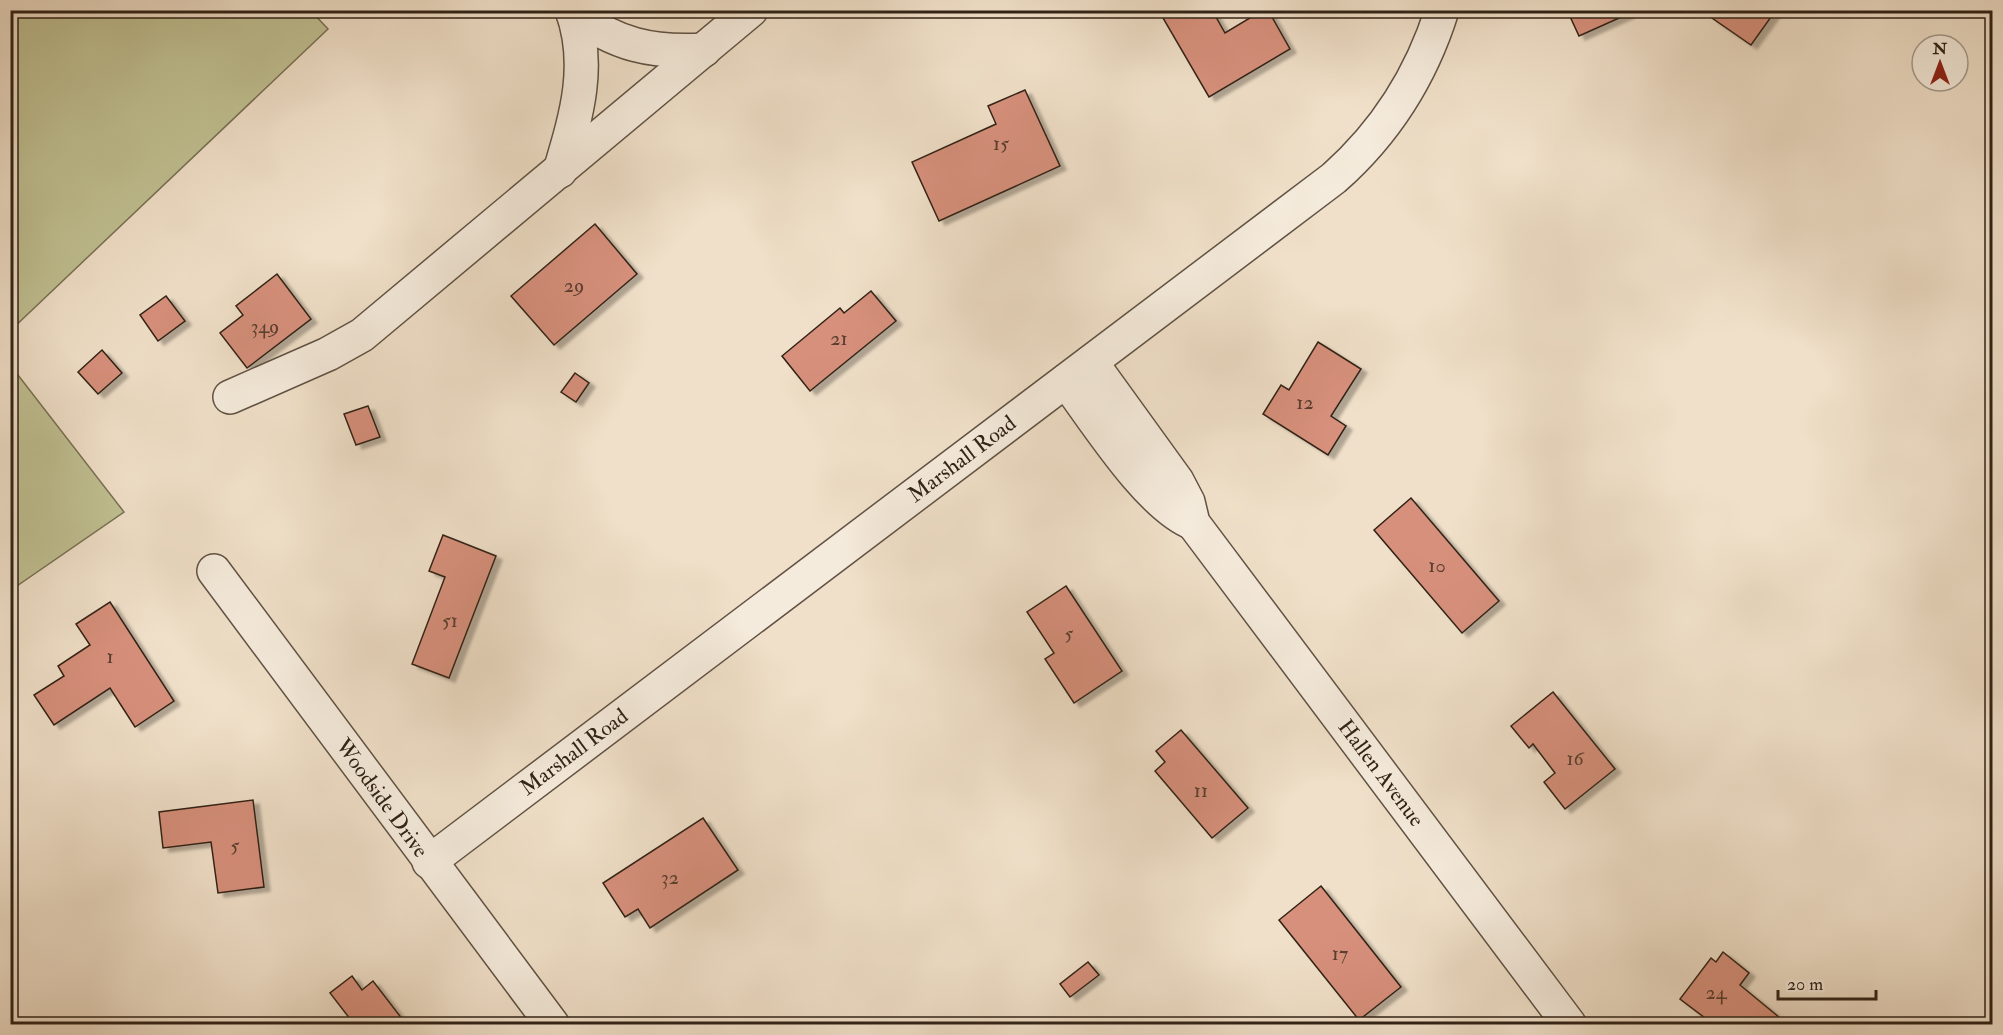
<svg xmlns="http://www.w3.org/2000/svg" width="2003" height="1035" font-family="'IM FELL Double Pica',serif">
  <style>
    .green { fill: #c0c092; stroke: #787154; stroke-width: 1.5 }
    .building { fill: #d7907b; stroke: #302217; stroke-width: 1.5; filter: url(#shadow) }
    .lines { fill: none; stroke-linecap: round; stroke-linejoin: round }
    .minor-casing { stroke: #605244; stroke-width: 36 }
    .minor { stroke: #f5ebdc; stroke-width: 33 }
    .labels { text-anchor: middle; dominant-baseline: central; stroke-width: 4.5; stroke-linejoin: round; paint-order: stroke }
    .number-label { font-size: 20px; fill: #5a3e30 }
    .street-label { font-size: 22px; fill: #302217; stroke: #f5ebdc }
  </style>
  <defs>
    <filter id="shadow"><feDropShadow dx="6" dy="4" stdDeviation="1.5" flood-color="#0004"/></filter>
  </defs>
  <rect width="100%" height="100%" fill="#f0e0c9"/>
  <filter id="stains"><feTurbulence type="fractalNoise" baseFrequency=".00333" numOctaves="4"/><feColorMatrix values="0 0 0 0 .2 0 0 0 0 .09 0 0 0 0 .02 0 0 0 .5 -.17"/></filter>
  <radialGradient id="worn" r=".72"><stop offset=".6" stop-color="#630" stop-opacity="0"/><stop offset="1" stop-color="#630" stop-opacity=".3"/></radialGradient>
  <g class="green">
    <path d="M 11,10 L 311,11 L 328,29 L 11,330 Z"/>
    <path d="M 11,366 L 124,512 L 11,590 L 10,590 Z"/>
  </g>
  <g class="building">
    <path d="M 1176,10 L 1212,10 L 1225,33 L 1263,10 L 1268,10 L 1290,49 L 1209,97 L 1163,18 Z"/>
    <path d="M 1567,10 L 1627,10 L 1628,14 L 1579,36 Z"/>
    <path d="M 1717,10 L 1776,10 L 1751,45 L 1712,18 Z"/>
    <path d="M 1025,90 L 1060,166 L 939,221 L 912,162 L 996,124 L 988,106 Z"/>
    <path d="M 595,224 L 637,274 L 554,345 L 511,296 Z"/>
    <path d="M 277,274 L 311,319 L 247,368 L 220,333 L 243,315 L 236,306 Z"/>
    <path d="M 871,291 L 896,321 L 810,391 L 782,356 L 840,308 L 844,313 Z"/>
    <path d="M 166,296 L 185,321 L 158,341 L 140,315 Z"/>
    <path d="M 1318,342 L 1361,369 L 1331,416 L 1346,426 L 1328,455 L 1263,414 L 1281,385 L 1289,390 Z"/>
    <path d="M 102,350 L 122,373 L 98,394 L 78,372 Z"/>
    <path d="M 575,373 L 589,383 L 576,402 L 561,392 Z"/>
    <path d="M 368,406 L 380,437 L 356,445 L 344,414 Z"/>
    <path d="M 1411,498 L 1499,601 L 1462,633 L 1374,530 Z"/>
    <path d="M 443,535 L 496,556 L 449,678 L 412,664 L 445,577 L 429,571 Z"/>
    <path d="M 1066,586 L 1122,671 L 1074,703 L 1045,659 L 1054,653 L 1027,612 Z"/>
    <path d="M 110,602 L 174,701 L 135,727 L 110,688 L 54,725 L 34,695 L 64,676 L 58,666 L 90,645 L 76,624 Z"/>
    <path d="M 1553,692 L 1615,769 L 1565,809 L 1544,782 L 1555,773 L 1533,744 L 1529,748 L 1511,726 Z"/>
    <path d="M 1181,730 L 1248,808 L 1212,838 L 1155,771 L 1165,762 L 1156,751 Z"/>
    <path d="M 253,800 L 264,887 L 218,893 L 211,842 L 163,848 L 159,812 Z"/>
    <path d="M 703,818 L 738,870 L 650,928 L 638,909 L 625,917 L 603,883 Z"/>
    <path d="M 1321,886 L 1401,987 L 1359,1020 L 1279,920 Z"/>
    <path d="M 1723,952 L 1749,973 L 1740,985 L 1780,1018 L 1775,1024 L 1713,1024 L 1680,999 L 1711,958 L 1716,962 Z"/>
    <path d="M 1088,962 L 1099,975 L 1070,997 L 1060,984 Z"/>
    <path d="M 352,976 L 362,990 L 373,981 L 406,1024 L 354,1024 L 330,993 Z"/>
  </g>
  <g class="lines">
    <g class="minor-casing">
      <g id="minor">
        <path d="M 573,13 C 616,45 652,53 704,50"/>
        <path d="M 560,171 C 576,117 592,66 572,10"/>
        <path d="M 1091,362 L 1177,481 L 1188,502 L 1193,523 L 1569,1024"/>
        <path d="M 1066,381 C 1096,421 1149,506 1193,523"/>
        <path d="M 230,397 L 328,354 L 362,335 L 751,10"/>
        <path d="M 214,571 L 552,1024"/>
        <path d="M 429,862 L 1334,178 C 1386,132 1421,77 1442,10"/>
      </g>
    </g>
    <use href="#minor" class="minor"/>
  </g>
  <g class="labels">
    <g class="number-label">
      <text x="1001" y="143">15</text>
      <text x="574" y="285">29</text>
      <text x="265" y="326">349</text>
      <text x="839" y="338">21</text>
      <text x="1305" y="402">12</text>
      <text x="1437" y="565">10</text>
      <text x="450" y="620">51</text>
      <text x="1069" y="633">5</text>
      <text x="110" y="656">1</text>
      <text x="1575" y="758">16</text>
      <text x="1201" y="790">11</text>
      <text x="235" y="845">5</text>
      <text x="670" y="877">32</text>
      <text x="1340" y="953">17</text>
      <text x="1716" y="992">24</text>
    </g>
    <g class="street-label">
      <text transform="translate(962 459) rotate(-37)">Marshall Road</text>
      <text transform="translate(574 752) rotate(-37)">Marshall Road</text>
      <text transform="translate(1381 773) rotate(53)">Hallen Avenue</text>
      <text transform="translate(382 798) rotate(54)">Woodside Drive</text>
    </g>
  </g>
  <rect width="2003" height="1035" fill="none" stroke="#f0e0c9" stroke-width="36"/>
  <rect x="12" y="12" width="1979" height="1011" fill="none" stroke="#302217" stroke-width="3"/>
  <rect x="18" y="18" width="1967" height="999" fill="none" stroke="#302217" stroke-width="1.5"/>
  <g transform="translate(1940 63)"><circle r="28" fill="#f5ebdc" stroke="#a69b8d" stroke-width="1.5"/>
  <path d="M0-4.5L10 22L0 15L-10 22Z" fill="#8f2418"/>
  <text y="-9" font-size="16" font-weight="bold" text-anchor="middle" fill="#302217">N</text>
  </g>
  <path d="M1778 990v9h98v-9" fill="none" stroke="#302217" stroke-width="3"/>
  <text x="1787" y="990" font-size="18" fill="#302217" stroke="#f5ebdc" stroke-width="4.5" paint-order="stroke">20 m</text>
  <rect width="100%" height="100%" filter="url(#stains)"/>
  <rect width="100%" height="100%" fill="url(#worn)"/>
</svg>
